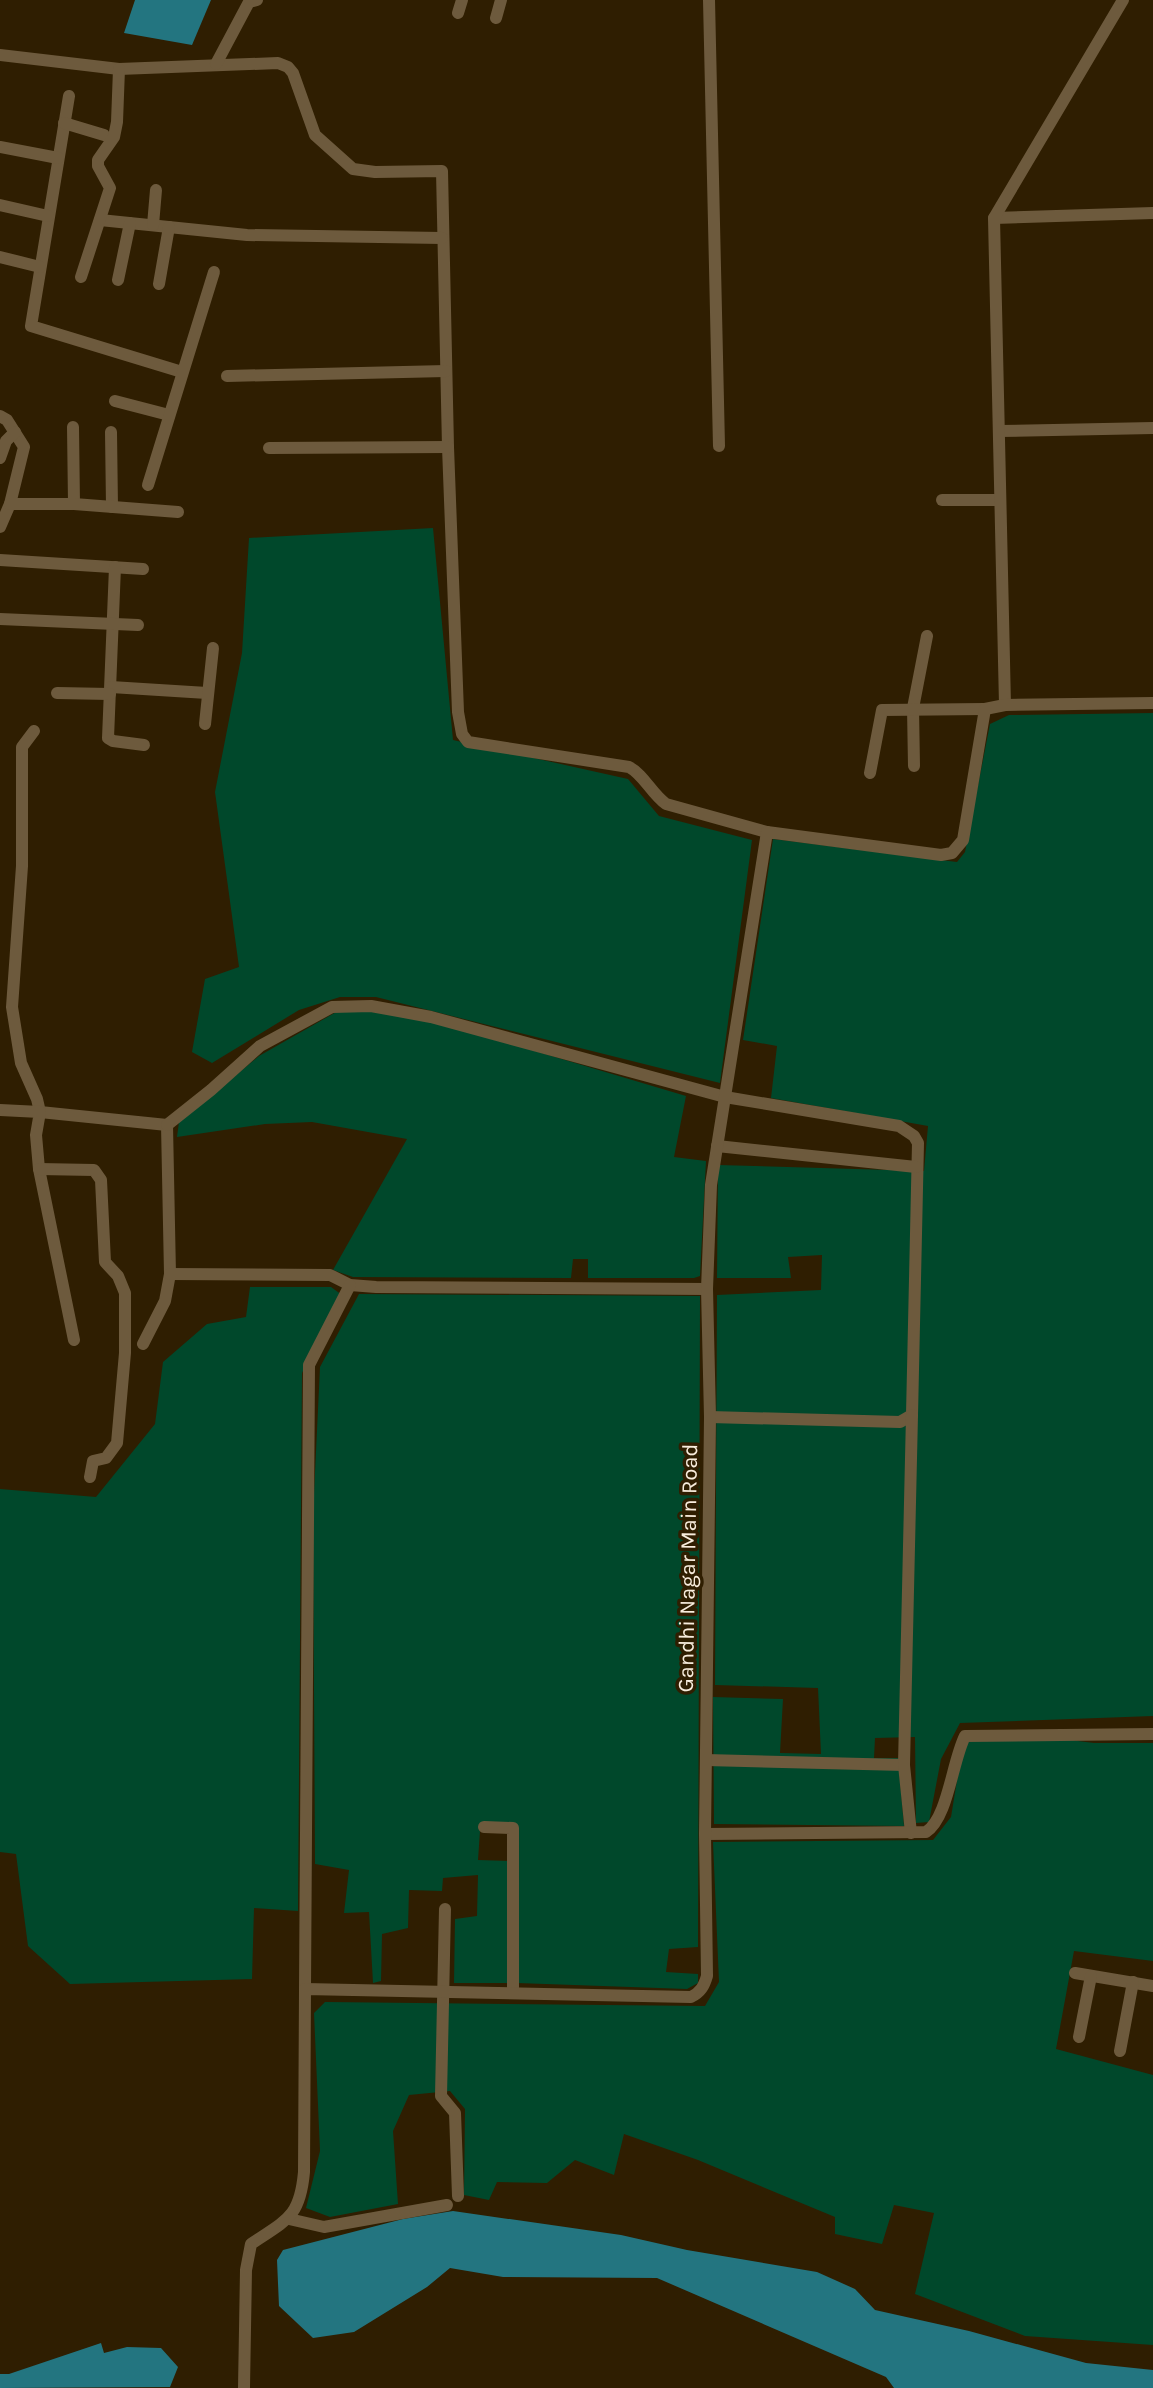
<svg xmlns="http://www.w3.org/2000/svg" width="1153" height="2388" font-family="Karla,sans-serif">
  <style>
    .green { fill: #00482b }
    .water { fill: #237580 }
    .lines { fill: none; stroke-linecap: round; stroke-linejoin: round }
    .minor { stroke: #6d5a3d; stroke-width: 12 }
    .labels { text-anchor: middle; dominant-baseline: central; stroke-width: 7; stroke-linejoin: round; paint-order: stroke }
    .street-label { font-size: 22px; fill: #f8eddd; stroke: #2f1e01 }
  </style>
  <rect width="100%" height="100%" fill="#2f1e01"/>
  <g class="green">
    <path d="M 433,528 L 453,740 L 628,779 L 659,816 L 752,840 L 720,1083 L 376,997 L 340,997 L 299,1010 L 212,1063 L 192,1052 L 205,979 L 239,967 L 215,792 L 242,653 L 249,538 Z"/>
    <path d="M 1153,713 L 1153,1716 L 960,1723 L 941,1759 L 929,1822 L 916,1823 L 915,1737 L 875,1738 L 874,1758 L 898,1758 L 904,1826 L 714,1824 L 713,1697 L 783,1699 L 780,1753 L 821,1754 L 818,1688 L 715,1685 L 717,1295 L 821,1290 L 822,1255 L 788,1257 L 791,1278 L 717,1278 L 718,1165 L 924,1171 L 928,1126 L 771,1098 L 777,1046 L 743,1040 L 773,839 L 957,862 L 965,852 L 990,724 L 1009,715 Z"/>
    <path d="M 338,1011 L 373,1012 L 431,1020 L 686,1096 L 674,1157 L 706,1161 L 700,1276 L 694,1278 L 588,1278 L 588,1259 L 573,1259 L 571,1278 L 353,1277 L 333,1270 L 407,1139 L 312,1122 L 265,1124 L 177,1137 L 179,1122 L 259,1056 Z"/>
    <path d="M 250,1287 L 331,1287 L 342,1295 L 302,1373 L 298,1911 L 254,1908 L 252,1979 L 70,1984 L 28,1946 L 16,1854 L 0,1852 L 0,1489 L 96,1497 L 155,1424 L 163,1362 L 207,1324 L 246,1317 Z"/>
    <path d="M 359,1294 L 700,1296 L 698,1947 L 669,1949 L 666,1972 L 698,1974 L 698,1983 L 687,1989 L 517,1983 L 516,1833 L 480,1831 L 478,1860 L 510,1861 L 509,1983 L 454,1983 L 455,1919 L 477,1916 L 478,1875 L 443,1878 L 442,1891 L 409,1890 L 408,1928 L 382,1934 L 381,1981 L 373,1983 L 369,1912 L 344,1913 L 349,1870 L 315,1864 L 313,1515 L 320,1367 Z"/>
    <path d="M 1054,1738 L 1094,1743 L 1153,1743 L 1153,1961 L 1074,1951 L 1056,2049 L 1153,2075 L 1153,2345 L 1025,2336 L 915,2294 L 934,2213 L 894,2205 L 882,2244 L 835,2234 L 835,2217 L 698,2160 L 624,2134 L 614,2175 L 575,2160 L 547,2183 L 497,2182 L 489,2200 L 464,2195 L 465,2109 L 450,2091 L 409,2095 L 393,2131 L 398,2204 L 330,2217 L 306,2208 L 320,2151 L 314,2013 L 325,2002 L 705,2006 L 719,1982 L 713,1842 L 933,1840 L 951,1817 L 962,1750 L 970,1740 Z"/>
  </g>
  <g class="water">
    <path d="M 135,0 L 211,0 L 192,45 L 124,33 Z"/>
    <path d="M 453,2211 L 621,2235 L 687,2250 L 817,2272 L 855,2289 L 875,2310 L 969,2331 L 1086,2363 L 1153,2370 L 1153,2388 L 894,2388 L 886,2377 L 657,2278 L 503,2277 L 450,2268 L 427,2287 L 354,2332 L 313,2338 L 279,2306 L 277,2260 L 283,2250 L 403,2219 Z"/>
    <path d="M 101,2343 L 104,2353 L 127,2347 L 161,2348 L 178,2367 L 170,2387 L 0,2388 L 0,2374 L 9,2374 Z"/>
  </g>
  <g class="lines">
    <g class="minor">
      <path d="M 709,0 L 719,446"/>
      <path d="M 458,13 L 462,0"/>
      <path d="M 496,18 L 501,0"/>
      <path d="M 0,55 L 119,69 L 278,63 L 288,67 L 293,73 L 315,135 L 353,169 L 375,172 L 442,171 L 448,447 L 458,712 L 462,734 L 468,742 L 629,767 C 644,775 651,793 666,804 L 767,832"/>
      <path d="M 216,64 L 249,2 L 257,0"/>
      <path d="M 69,96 L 31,326 L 182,372"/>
      <path d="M 64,123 L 104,135"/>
      <path d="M 0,147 L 58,158"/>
      <path d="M 0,205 L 48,216"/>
      <path d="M 994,218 L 1153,213"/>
      <path d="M 100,220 L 247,235 L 442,238"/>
      <path d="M 153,225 L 156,190"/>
      <path d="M 0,257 L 40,267"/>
      <path d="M 81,277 L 110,188 L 98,166 L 98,160 L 114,137 L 117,122 L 119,69"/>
      <path d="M 118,280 L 130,223"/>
      <path d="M 159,284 L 169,227"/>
      <path d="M 227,376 L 446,371"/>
      <path d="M 115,401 L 169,415"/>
      <path d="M 0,416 L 7,420 L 24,447 L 10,504 L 0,527"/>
      <path d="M 73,427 L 74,504"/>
      <path d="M 999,431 L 1153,428"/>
      <path d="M 111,432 L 112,507"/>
      <path d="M 269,448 L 448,447"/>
      <path d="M 0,458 L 6,441 L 15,432"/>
      <path d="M 148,485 L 214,272"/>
      <path d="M 942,500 L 1000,500"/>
      <path d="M 10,504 L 74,504 L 178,512"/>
      <path d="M 0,560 L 143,569"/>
      <path d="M 115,567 L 108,738 L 113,741 L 144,745"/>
      <path d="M 0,619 L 138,625"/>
      <path d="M 111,687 L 207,693"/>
      <path d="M 57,693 L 110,694"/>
      <path d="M 1005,705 L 994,218 L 1123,0"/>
      <path d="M 205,724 L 213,648"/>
      <path d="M 34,731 L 22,747 L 22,866 L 12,1007 L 21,1063 L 37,1099 L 40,1112 L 167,1125 L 170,1274 L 165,1301 L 143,1344"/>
      <path d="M 914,766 L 913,708 L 927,636"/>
      <path d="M 870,773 L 882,710 L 985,709"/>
      <path d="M 0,1110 L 40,1112 L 36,1135 L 39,1169 L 74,1340"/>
      <path d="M 167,1125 L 211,1090 L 260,1046 L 332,1007 L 371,1006 L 431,1017 L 725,1097 L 899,1126 L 914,1136 L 918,1143 L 912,1415 L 900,1422 L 710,1417"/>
      <path d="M 717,1146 L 916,1167"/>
      <path d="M 39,1169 L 94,1170 L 101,1180 L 105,1262 L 118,1276 L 125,1293 L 125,1353 L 117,1443 L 106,1458 L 93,1461 L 90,1477"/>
      <path d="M 170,1274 L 330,1275 L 350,1285 L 376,1287 L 707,1289"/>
      <path d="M 706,1760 L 904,1765"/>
      <path d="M 484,1827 L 513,1828 L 513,1992"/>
      <path d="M 911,1833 L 904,1765 L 912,1415"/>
      <path d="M 705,1834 L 926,1832 C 948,1818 952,1762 965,1736 L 1153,1734"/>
      <path d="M 445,1909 L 441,2096 L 455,2113 L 458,2196"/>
      <path d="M 1075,1973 L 1153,1986"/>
      <path d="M 305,1989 L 309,1365 L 350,1285"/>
      <path d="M 1079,2037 L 1091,1976"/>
      <path d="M 1120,2051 L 1133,1982"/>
      <path d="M 289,2219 L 324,2227 L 447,2205"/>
      <path d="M 244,2388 L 246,2270 L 251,2244 C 287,2220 300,2217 304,2172 L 305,1989 L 691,1997 C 701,1992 704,1986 707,1976 L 705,1834 L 710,1417 L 707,1289 L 711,1185 L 767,832 L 941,855 L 952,853 L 963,840 L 985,709 L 1005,705 L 1153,703"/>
    </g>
  </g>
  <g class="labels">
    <g class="street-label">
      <text transform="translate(688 1568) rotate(-89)">Gandhi Nagar Main Road</text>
    </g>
  </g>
</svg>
